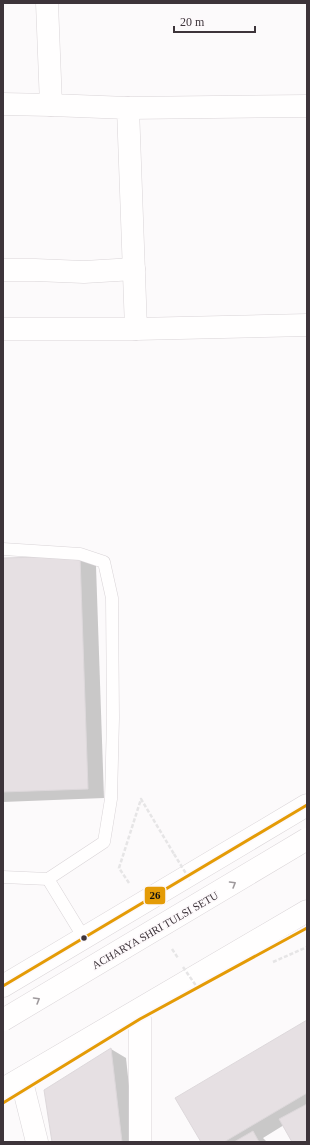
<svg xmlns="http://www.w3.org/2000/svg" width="310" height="1145" font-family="Georgia,serif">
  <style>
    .shadow { fill: #0003 }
    .building { fill: #e6e0e3; stroke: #ddd8db }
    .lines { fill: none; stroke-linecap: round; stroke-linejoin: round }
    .service-casing { stroke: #d9d4d7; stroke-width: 13 }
    .minor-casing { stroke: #d9d4d7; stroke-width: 23 }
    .trunk-casing { stroke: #d9d4d7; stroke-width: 23 }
    .path { stroke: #e6e5e6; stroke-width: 2.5; stroke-dasharray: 4 2; stroke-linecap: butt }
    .service { stroke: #fffefe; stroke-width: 12 }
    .minor { stroke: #fffefe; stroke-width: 22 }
    .trunk { stroke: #fffefe; stroke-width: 22 }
    .trunk-bridge-casing { stroke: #d9d4d7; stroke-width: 23; stroke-linecap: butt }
    .path-bridge { stroke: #e6e5e6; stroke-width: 2.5; stroke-dasharray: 4 2; stroke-linecap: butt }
    .trunk-bridge { stroke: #fffefe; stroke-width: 22 }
    .bus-1-casing { stroke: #fdf9fb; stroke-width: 6 }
    .bus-1 { stroke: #e49b06; stroke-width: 3 }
    .oneway { stroke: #9e999c }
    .bus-dot { fill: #3d343a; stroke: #fdf9fb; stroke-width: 1.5 }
    .labels { text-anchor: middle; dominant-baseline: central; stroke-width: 3.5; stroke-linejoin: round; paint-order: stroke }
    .street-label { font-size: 11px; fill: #3d343a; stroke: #fdf9fb }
    .line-badge { stroke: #fdf9fb; stroke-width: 1.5 }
    .pale-badge-label { font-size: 11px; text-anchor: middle; font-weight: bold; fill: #111 }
  </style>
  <rect width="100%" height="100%" fill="#fcfafb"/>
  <g class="shadow">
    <path d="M 80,557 L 96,566 L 104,798 L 3,802 L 3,559 Z"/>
    <path d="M 307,1021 L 307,1142 L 293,1142 L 284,1125 L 263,1138 L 267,1142 L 202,1142 Z"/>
    <path d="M 111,1049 L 126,1058 L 135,1142 L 53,1142 L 45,1091 Z"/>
  </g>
  <g class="building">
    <path d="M 80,556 L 88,789 L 3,792 L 3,558 Z"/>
    <path d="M 307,1020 L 307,1093 L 224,1142 L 201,1142 L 175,1098 Z"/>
    <path d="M 111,1048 L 122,1142 L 52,1142 L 44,1090 Z"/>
    <path d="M 307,1104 L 307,1142 L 292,1142 L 279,1119 Z"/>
    <path d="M 253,1131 L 259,1142 L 234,1142 Z"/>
  </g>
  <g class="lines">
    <g class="service-casing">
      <g id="service">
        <path d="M 3,549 L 80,554 L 104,562 L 112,598 L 113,718 L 111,799 L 104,842 L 48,879 L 3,877"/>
        <path d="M 48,879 L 84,938"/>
      </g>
    </g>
    <g class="minor-casing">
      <g id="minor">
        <path d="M 47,3 L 51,105 L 128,108 L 136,329"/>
        <path d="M 3,104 L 51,105"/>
        <path d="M 128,108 L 307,106"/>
        <path d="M 3,270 L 35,270 L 84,272 L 134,269"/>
        <path d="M 3,329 L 136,329 L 307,325"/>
        <path d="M 24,1090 L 37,1142"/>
        <path d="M 140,1142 L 140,1019"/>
      </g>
    </g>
    <g class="trunk-casing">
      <g id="trunk">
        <path d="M 3,986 L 307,805"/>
        <path d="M 3,1089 L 307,911"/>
      </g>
    </g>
    <g class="path">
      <path d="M 129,883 L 119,868 L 141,799 L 174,854"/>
      <path d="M 172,949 L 178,958"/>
      <path d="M 273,962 L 307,947"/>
    </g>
    <use href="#service" class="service"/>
    <use href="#minor" class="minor"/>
    <use href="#trunk" class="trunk"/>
    <g class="trunk-bridge-casing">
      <path id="trunk-bridge" d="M 3,1020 L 307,839"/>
    </g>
    <g class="path-bridge">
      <path d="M 174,854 L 190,880"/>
      <path d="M 183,967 L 199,990"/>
    </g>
    <use href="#trunk-bridge" class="trunk-bridge"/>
    <g class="bus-1-casing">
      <g id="bus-1">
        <path d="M 3,986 L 307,805"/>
        <path d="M 3,1103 L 140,1019 L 307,928"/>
      </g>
    </g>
    <use href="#bus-1" class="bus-1"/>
  </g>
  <defs><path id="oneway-chevron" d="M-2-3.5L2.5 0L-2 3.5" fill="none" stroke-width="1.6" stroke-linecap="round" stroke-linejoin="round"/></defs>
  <g class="oneway">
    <use href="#oneway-chevron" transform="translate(233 884) rotate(-31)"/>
    <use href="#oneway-chevron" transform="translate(37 1000) rotate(-31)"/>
  </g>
  <circle class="bus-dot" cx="84" cy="938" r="3.5"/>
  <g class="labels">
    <g class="street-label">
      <text transform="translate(155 930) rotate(-30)">ACHARYA SHRI TULSI SETU</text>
    </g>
  </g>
  <rect class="line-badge" x="144" y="886" width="22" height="19" rx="4" fill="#e49b06"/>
  <g class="pale-badge-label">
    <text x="155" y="899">26</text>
  </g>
  <rect width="310" height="1145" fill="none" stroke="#3d343a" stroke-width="8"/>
  <path d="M174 26v6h81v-6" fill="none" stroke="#3d343a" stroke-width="2"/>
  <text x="180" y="26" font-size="12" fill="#3d343a" stroke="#fdf9fb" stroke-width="3" paint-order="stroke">20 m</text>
</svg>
